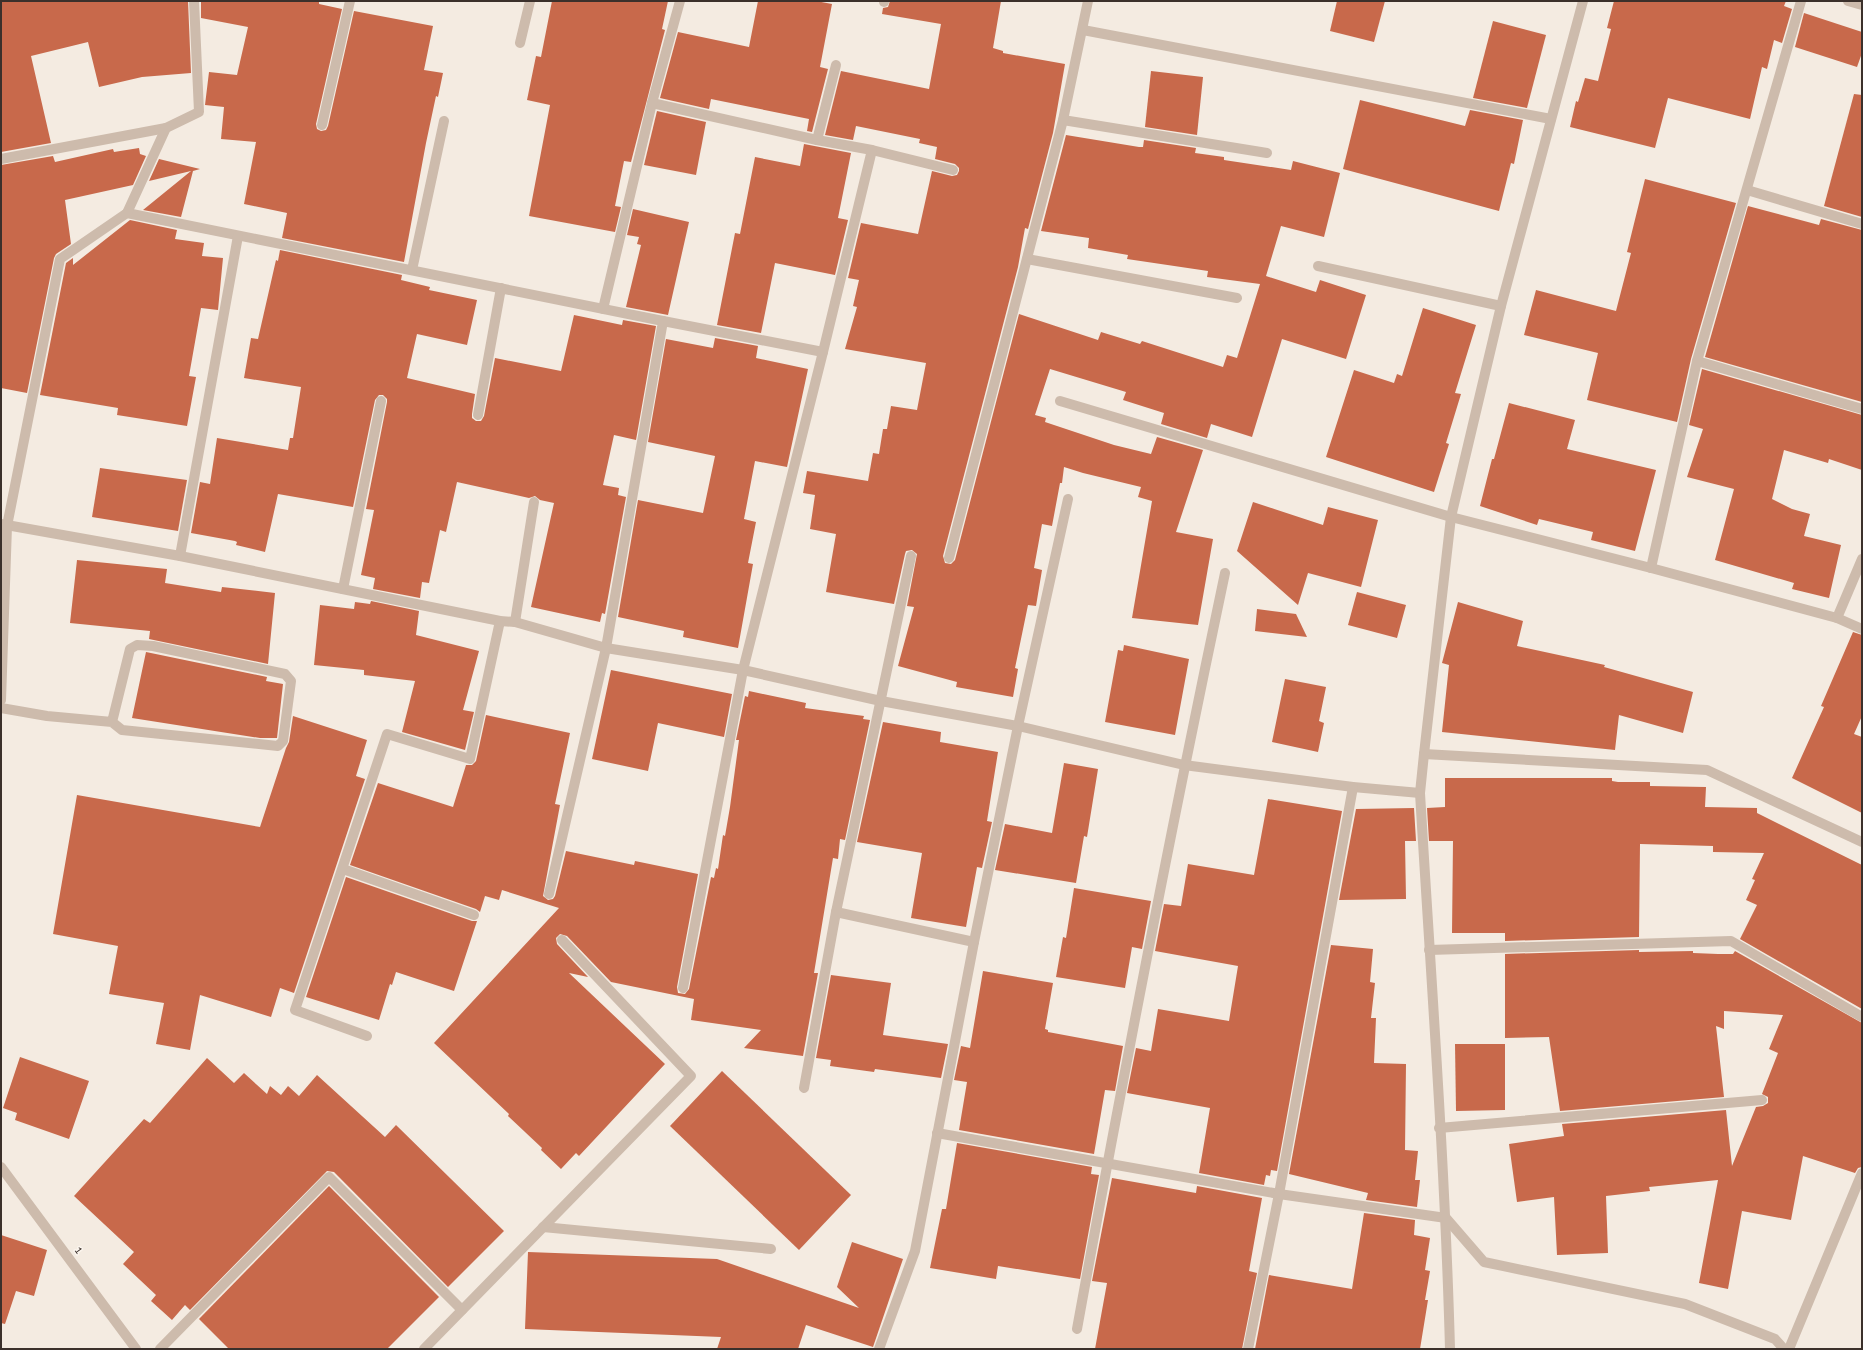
<svg xmlns="http://www.w3.org/2000/svg" width="1863" height="1350" font-family="Raleway,sans-serif">
  <style>
    .building { fill: #c8694b }
    .lines { fill: none; stroke-linecap: round; stroke-linejoin: round }
    .minor { stroke: #cdbbac; stroke-width: 10 }
    .labels { text-anchor: middle; dominant-baseline: central; stroke-width: 3; stroke-linejoin: round; paint-order: stroke }
    .street-label { font-size: 12px; fill: #3b302b; stroke: #fbf5ee }
  </style>
  <rect width="100%" height="100%" fill="#f4ebe1"/>
  <g class="building">
    <path d="M 1,1 L 188,1 L 191,73 L 142,77 L 99,87 L 88,42 L 31,56 L 51,143 L 1,152 Z"/>
    <path d="M 201,1 L 319,1 L 319,4 L 342,9 L 316,124 L 317,129 L 321,131 L 326,130 L 328,126 L 354,11 L 433,26 L 424,70 L 443,73 L 438,97 L 436,96 L 426,143 L 404,262 L 282,238 L 287,213 L 244,204 L 256,142 L 221,139 L 224,107 L 205,105 L 209,72 L 237,75 L 248,27 L 201,18 Z"/>
    <path d="M 552,1 L 668,1 L 662,29 L 665,30 L 631,162 L 624,161 L 615,206 L 621,207 L 615,232 L 529,216 L 550,105 L 527,100 L 536,56 L 541,57 Z"/>
    <path d="M 758,1 L 816,1 L 832,4 L 820,67 L 828,69 L 812,132 L 807,131 L 809,119 L 711,99 L 709,109 L 660,98 L 678,32 L 749,47 Z"/>
    <path d="M 890,1 L 1001,1 L 993,48 L 1003,51 L 1003,53 L 1065,64 L 1053,133 L 1028,229 L 1025,228 L 1018,267 L 943,556 L 945,563 L 951,564 L 955,560 L 1019,314 L 1098,340 L 1101,332 L 1140,344 L 1142,341 L 1223,367 L 1227,355 L 1237,358 L 1260,284 L 1207,277 L 1208,271 L 1127,259 L 1128,255 L 1088,248 L 1089,238 L 1041,231 L 1066,135 L 1139,147 L 1143,147 L 1144,140 L 1196,148 L 1195,153 L 1224,157 L 1224,160 L 1291,170 L 1293,161 L 1340,173 L 1324,237 L 1281,226 L 1266,276 L 1316,292 L 1320,280 L 1366,295 L 1346,359 L 1282,339 L 1252,437 L 1211,424 L 1207,438 L 1161,424 L 1164,413 L 1123,400 L 1126,392 L 1050,369 L 1035,415 L 1046,418 L 1045,422 L 1114,445 L 1151,454 L 1157,437 L 1203,450 L 1176,532 L 1213,539 L 1198,625 L 1132,618 L 1152,501 L 1138,497 L 1141,487 L 1083,473 L 1064,467 L 1062,483 L 1060,483 L 1052,526 L 1042,524 L 1034,568 L 1042,570 L 1036,606 L 1028,605 L 1015,668 L 1018,669 L 1013,697 L 956,687 L 957,682 L 898,666 L 914,607 L 907,606 L 917,554 L 912,550 L 906,551 L 905,554 L 894,604 L 826,592 L 836,534 L 810,529 L 815,495 L 803,493 L 807,471 L 868,481 L 873,453 L 879,454 L 883,429 L 887,429 L 891,406 L 917,410 L 926,363 L 845,349 L 857,307 L 853,306 L 859,280 L 848,278 L 861,223 L 918,234 L 932,171 L 952,176 L 957,175 L 959,171 L 959,168 L 955,164 L 935,159 L 937,147 L 919,143 L 920,139 L 856,126 L 853,140 L 825,135 L 841,71 L 929,89 L 941,24 L 882,14 L 883,8 L 888,7 Z"/>
    <path d="M 1337,1 L 1385,1 L 1374,42 L 1330,31 Z"/>
    <path d="M 1614,1 L 1786,1 L 1784,6 L 1792,9 L 1782,43 L 1774,40 L 1767,69 L 1762,67 L 1750,119 L 1668,98 L 1655,148 L 1570,127 L 1576,101 L 1578,102 L 1585,78 L 1598,81 L 1611,29 L 1607,28 Z"/>
    <path d="M 1804,13 L 1862,32 L 1862,53 L 1857,67 L 1795,47 Z"/>
    <path d="M 1493,21 L 1546,35 L 1527,108 L 1473,98 Z"/>
    <path d="M 1151,71 L 1203,77 L 1197,135 L 1145,127 Z"/>
    <path d="M 1854,94 L 1862,95 L 1862,217 L 1824,206 Z"/>
    <path d="M 1360,100 L 1465,126 L 1470,110 L 1523,120 L 1514,164 L 1511,163 L 1499,211 L 1343,169 Z"/>
    <path d="M 657,111 L 706,122 L 696,175 L 644,165 Z"/>
    <path d="M 804,144 L 851,153 L 838,218 L 848,220 L 835,275 L 775,263 L 761,333 L 717,325 L 735,233 L 740,234 L 755,157 L 800,166 Z"/>
    <path d="M 139,148 L 140,154 L 146,156 L 133,185 L 65,200 L 71,244 L 56,254 L 54,258 L 27,393 L 1,388 L 1,165 L 53,156 L 55,162 L 113,149 L 114,152 Z"/>
    <path d="M 159,159 L 200,169 L 193,171 L 181,217 L 143,210 L 191,171 L 149,181 Z"/>
    <path d="M 1645,179 L 1736,203 L 1691,359 L 1677,422 L 1587,400 L 1598,353 L 1524,335 L 1536,290 L 1616,311 L 1631,253 L 1627,252 Z"/>
    <path d="M 1748,206 L 1819,225 L 1821,219 L 1862,230 L 1862,402 L 1705,357 Z"/>
    <path d="M 633,209 L 689,222 L 668,315 L 626,307 L 641,245 L 637,244 L 639,237 L 627,235 Z"/>
    <path d="M 130,220 L 177,230 L 175,239 L 204,243 L 202,256 L 223,258 L 218,310 L 201,308 L 189,376 L 196,377 L 187,426 L 117,415 L 118,408 L 40,395 L 66,263 L 73,258 L 73,265 Z"/>
    <path d="M 280,250 L 402,275 L 401,280 L 430,287 L 429,290 L 477,300 L 467,345 L 417,334 L 407,378 L 475,394 L 472,414 L 472,418 L 476,421 L 481,421 L 484,416 L 495,358 L 561,371 L 574,315 L 622,325 L 623,320 L 656,326 L 636,440 L 614,435 L 603,485 L 619,488 L 618,495 L 626,497 L 605,614 L 602,613 L 600,622 L 531,607 L 554,503 L 540,500 L 535,496 L 529,498 L 457,482 L 446,532 L 440,530 L 429,583 L 422,582 L 420,598 L 373,589 L 375,578 L 361,575 L 374,510 L 366,509 L 387,402 L 387,399 L 383,395 L 379,395 L 375,400 L 353,507 L 278,494 L 265,552 L 236,545 L 237,542 L 235,541 L 191,533 L 200,482 L 210,484 L 217,438 L 288,450 L 290,438 L 293,438 L 301,387 L 244,378 L 251,338 L 258,339 L 276,260 L 278,261 Z"/>
    <path d="M 1423,308 L 1476,325 L 1455,393 L 1461,394 L 1446,443 L 1449,444 L 1434,492 L 1326,457 L 1354,370 L 1394,383 L 1397,374 L 1402,376 Z"/>
    <path d="M 715,338 L 758,346 L 756,358 L 808,369 L 787,467 L 755,461 L 744,519 L 756,522 L 748,563 L 753,564 L 738,648 L 683,637 L 684,631 L 618,617 L 638,500 L 703,513 L 715,456 L 648,442 L 666,339 L 713,348 Z"/>
    <path d="M 1702,369 L 1862,415 L 1862,470 L 1829,459 L 1828,463 L 1784,450 L 1772,499 L 1792,509 L 1810,514 L 1804,536 L 1841,545 L 1829,598 L 1792,589 L 1794,583 L 1715,560 L 1734,489 L 1687,477 L 1703,429 L 1689,425 Z"/>
    <path d="M 1509,403 L 1575,420 L 1567,449 L 1656,470 L 1635,551 L 1591,540 L 1593,532 L 1539,519 L 1537,525 L 1480,506 L 1492,459 L 1494,459 Z"/>
    <path d="M 100,468 L 187,480 L 178,531 L 92,517 Z"/>
    <path d="M 1253,502 L 1323,525 L 1328,507 L 1378,520 L 1361,587 L 1308,573 L 1298,605 L 1237,551 Z"/>
    <path d="M 77,560 L 167,569 L 165,583 L 221,592 L 222,587 L 275,593 L 268,664 L 149,639 L 150,631 L 70,623 Z"/>
    <path d="M 1357,592 L 1406,605 L 1397,638 L 1348,625 Z"/>
    <path d="M 371,601 L 419,611 L 416,635 L 479,651 L 463,710 L 474,712 L 465,750 L 402,732 L 415,681 L 364,675 L 364,670 L 314,665 L 320,605 L 354,609 L 355,602 L 370,604 Z"/>
    <path d="M 1458,602 L 1523,621 L 1517,646 L 1605,665 L 1604,667 L 1693,692 L 1683,733 L 1619,715 L 1615,750 L 1442,732 L 1449,665 L 1442,663 Z"/>
    <path d="M 1257,609 L 1296,614 L 1307,637 L 1255,631 Z"/>
    <path d="M 1853,632 L 1862,635 L 1862,716 L 1854,734 L 1862,737 L 1862,813 L 1792,778 L 1824,707 L 1821,706 Z"/>
    <path d="M 1124,645 L 1189,659 L 1175,735 L 1105,722 L 1118,650 L 1123,651 Z"/>
    <path d="M 146,652 L 267,677 L 266,681 L 283,684 L 277,738 L 260,738 L 132,718 Z"/>
    <path d="M 611,670 L 732,694 L 724,737 L 658,723 L 648,771 L 592,759 Z"/>
    <path d="M 1285,679 L 1326,687 L 1319,721 L 1324,723 L 1318,752 L 1272,742 Z"/>
    <path d="M 749,691 L 806,703 L 805,708 L 864,716 L 863,719 L 870,720 L 845,840 L 840,839 L 838,859 L 833,858 L 814,973 L 818,973 L 803,1056 L 744,1048 L 761,1030 L 691,1020 L 694,999 L 611,982 L 567,936 L 560,934 L 556,938 L 557,944 L 588,977 L 569,973 L 665,1064 L 579,1156 L 576,1153 L 561,1169 L 541,1150 L 542,1148 L 508,1116 L 509,1114 L 434,1043 L 559,908 L 502,890 L 499,900 L 485,896 L 480,912 L 476,909 L 350,865 L 378,783 L 453,807 L 466,765 L 472,765 L 476,761 L 486,715 L 570,733 L 555,804 L 560,805 L 543,896 L 548,900 L 553,899 L 555,896 L 566,851 L 634,865 L 635,861 L 698,874 L 677,987 L 678,993 L 685,994 L 689,989 L 711,877 L 714,878 L 716,868 L 718,869 L 723,835 L 725,836 L 730,807 L 739,740 L 736,740 L 745,696 L 748,697 Z"/>
    <path d="M 293,716 L 367,740 L 356,776 L 365,779 L 294,993 L 280,988 L 271,1017 L 200,995 L 190,1050 L 156,1044 L 164,1003 L 109,994 L 118,946 L 53,934 L 77,795 L 260,827 L 286,748 L 289,742 Z"/>
    <path d="M 883,722 L 941,732 L 940,742 L 998,752 L 987,821 L 992,822 L 982,868 L 977,867 L 966,927 L 911,918 L 922,853 L 857,842 Z"/>
    <path d="M 1064,763 L 1098,769 L 1087,837 L 1084,836 L 1076,883 L 995,870 L 1005,824 L 1052,833 Z"/>
    <path d="M 1445,778 L 1612,778 L 1612,781 L 1618,782 L 1650,782 L 1650,786 L 1706,787 L 1705,807 L 1757,808 L 1757,813 L 1862,865 L 1862,1009 L 1740,939 L 1757,905 L 1746,900 L 1755,880 L 1752,879 L 1764,853 L 1713,852 L 1713,846 L 1640,844 L 1639,937 L 1505,941 L 1505,933 L 1452,933 L 1453,841 L 1429,841 L 1427,808 L 1445,807 Z"/>
    <path d="M 1268,799 L 1342,811 L 1277,1171 L 1271,1170 L 1270,1176 L 1266,1175 L 1264,1185 L 1199,1173 L 1210,1108 L 1127,1093 L 1136,1048 L 1151,1051 L 1158,1009 L 1229,1021 L 1238,966 L 1155,951 L 1164,904 L 1181,906 L 1188,864 L 1254,875 Z"/>
    <path d="M 1414,808 L 1416,841 L 1405,841 L 1406,899 L 1339,900 L 1356,809 Z"/>
    <path d="M 346,877 L 472,921 L 477,921 L 454,991 L 396,972 L 392,985 L 390,984 L 379,1020 L 306,997 Z"/>
    <path d="M 1074,888 L 1151,901 L 1142,949 L 1132,947 L 1125,988 L 1056,977 L 1063,937 L 1066,938 Z"/>
    <path d="M 1331,945 L 1373,949 L 1370,982 L 1375,983 L 1371,1018 L 1376,1018 L 1374,1063 L 1406,1064 L 1405,1150 L 1418,1151 L 1415,1180 L 1420,1180 L 1417,1207 L 1366,1200 L 1368,1193 L 1289,1174 Z"/>
    <path d="M 1639,950 L 1639,952 L 1693,951 L 1693,953 L 1718,954 L 1733,954 L 1735,951 L 1862,1023 L 1862,1167 L 1858,1168 L 1855,1173 L 1803,1156 L 1791,1220 L 1742,1211 L 1728,1289 L 1699,1283 L 1718,1180 L 1649,1187 L 1650,1191 L 1606,1196 L 1608,1253 L 1557,1255 L 1554,1197 L 1517,1202 L 1509,1144 L 1564,1136 L 1562,1124 L 1726,1110 L 1732,1166 L 1756,1107 L 1763,1106 L 1768,1103 L 1768,1097 L 1762,1094 L 1778,1053 L 1769,1049 L 1783,1015 L 1724,1011 L 1724,1029 L 1716,1026 L 1724,1097 L 1560,1111 L 1549,1037 L 1505,1038 L 1505,954 Z"/>
    <path d="M 983,971 L 1053,983 L 1045,1029 L 1048,1030 L 1048,1032 L 1123,1046 L 1115,1091 L 1105,1090 L 1094,1154 L 959,1130 L 967,1082 L 954,1080 L 961,1046 L 970,1048 Z"/>
    <path d="M 831,975 L 891,983 L 883,1035 L 948,1044 L 941,1078 L 875,1069 L 874,1072 L 830,1066 L 831,1060 L 816,1058 Z"/>
    <path d="M 1455,1044 L 1505,1044 L 1505,1110 L 1456,1111 Z"/>
    <path d="M 20,1057 L 89,1081 L 69,1139 L 15,1120 L 17,1113 L 3,1108 Z"/>
    <path d="M 207,1058 L 234,1083 L 244,1073 L 267,1094 L 270,1086 L 281,1095 L 288,1086 L 299,1096 L 317,1075 L 385,1137 L 396,1125 L 504,1231 L 448,1287 L 334,1172 L 327,1171 L 190,1310 L 185,1305 L 172,1320 L 151,1301 L 156,1295 L 123,1264 L 134,1252 L 74,1196 L 144,1119 L 150,1123 Z"/>
    <path d="M 722,1071 L 851,1195 L 799,1250 L 670,1126 Z"/>
    <path d="M 957,1143 L 1092,1167 L 1091,1174 L 1099,1175 L 1080,1279 L 998,1266 L 996,1279 L 930,1268 L 942,1209 L 946,1209 Z"/>
    <path d="M 1112,1178 L 1196,1193 L 1197,1186 L 1262,1198 L 1249,1271 L 1257,1273 L 1242,1349 L 1095,1349 L 1107,1283 L 1092,1281 Z"/>
    <path d="M 329,1186 L 439,1297 L 387,1349 L 229,1349 L 199,1319 Z"/>
    <path d="M 1364,1213 L 1415,1220 L 1414,1235 L 1430,1238 L 1425,1270 L 1430,1271 L 1425,1300 L 1428,1300 L 1420,1349 L 1255,1349 L 1269,1275 L 1352,1289 Z"/>
    <path d="M 1,1235 L 47,1250 L 34,1296 L 16,1291 L 5,1324 L 1,1323 Z"/>
    <path d="M 852,1242 L 903,1259 L 873,1347 L 806,1325 L 798,1349 L 717,1349 L 721,1337 L 525,1329 L 528,1252 L 717,1259 L 859,1308 L 837,1287 Z"/>
  </g>
  <g class="lines">
    <g class="minor">
      <path d="M 1848,1 L 1862,5"/>
      <path d="M 884,2 L 884,1"/>
      <path d="M 1083,30 L 1551,119"/>
      <path d="M 520,43 L 530,1"/>
      <path d="M 652,103 L 817,140 L 872,150 L 953,170"/>
      <path d="M 1063,120 L 1267,153"/>
      <path d="M 322,125 L 350,1"/>
      <path d="M 817,140 L 836,65"/>
      <path d="M 1,159 L 166,128"/>
      <path d="M 1747,190 L 1862,224"/>
      <path d="M 127,213 L 663,321 L 606,648 L 549,894"/>
      <path d="M 1027,259 L 1237,298"/>
      <path d="M 1318,266 L 1501,306"/>
      <path d="M 412,270 L 444,121"/>
      <path d="M 603,309 L 652,103 L 680,1"/>
      <path d="M 663,321 L 823,352"/>
      <path d="M 1697,361 L 1862,409"/>
      <path d="M 1060,401 L 1451,517 L 1651,568 L 1837,618 L 1862,629"/>
      <path d="M 478,415 L 501,288"/>
      <path d="M 1,524 L 180,556 L 500,621 L 515,622 L 606,648 L 743,670 L 881,701 L 1018,726 L 1184,765 L 1353,787 L 1420,793"/>
      <path d="M 180,556 L 238,236"/>
      <path d="M 949,558 L 1063,120 L 1088,1"/>
      <path d="M 1651,568 L 1697,361 L 1801,1"/>
      <path d="M 343,589 L 381,401"/>
      <path d="M 1837,618 L 1862,559"/>
      <path d="M 515,622 L 534,502"/>
      <path d="M 1,700 L 7,526 L 60,259 L 127,213 L 166,128 L 199,112 L 194,1"/>
      <path d="M 1,708 L 47,716 L 112,722 L 122,730 L 278,746 L 283,741 L 291,681 L 285,674 L 153,646 L 137,645 L 130,649 L 112,722"/>
      <path d="M 1424,754 L 1707,770 L 1862,842"/>
      <path d="M 343,869 L 474,915"/>
      <path d="M 836,912 L 974,942"/>
      <path d="M 1429,950 L 1731,941 L 1862,1017"/>
      <path d="M 683,988 L 743,670 L 823,352 L 872,150"/>
      <path d="M 367,1036 L 295,1010 L 387,734 L 470,759 L 500,621"/>
      <path d="M 804,1088 L 836,912 L 911,556"/>
      <path d="M 1439,1128 L 1762,1100"/>
      <path d="M 937,1133 L 1279,1194 L 1446,1218 L 1484,1262 L 1685,1304 L 1775,1339 L 1784,1349"/>
      <path d="M 1,1167 L 136,1349"/>
      <path d="M 543,1227 L 771,1249"/>
      <path d="M 1077,1329 C 1123,1076 1172,824 1225,573"/>
      <path d="M 160,1349 L 329,1177 L 462,1310"/>
      <path d="M 424,1349 L 691,1076 L 562,940"/>
      <path d="M 879,1349 L 915,1251 L 974,942 L 1018,726 L 1068,499"/>
      <path d="M 1248,1349 L 1279,1194 L 1353,787"/>
      <path d="M 1450,1349 C 1445,1164 1431,978 1420,793 L 1424,754 L 1451,517 L 1501,306 L 1583,1"/>
      <path d="M 1789,1349 L 1862,1173"/>
    </g>
  </g>
  <g class="labels">
    <g class="street-label">
      <text transform="translate(79 1250) rotate(54)">1</text>
    </g>
  </g>
  <rect width="1863" height="1350" fill="none" stroke="#3b302b" stroke-width="4"/>
</svg>
